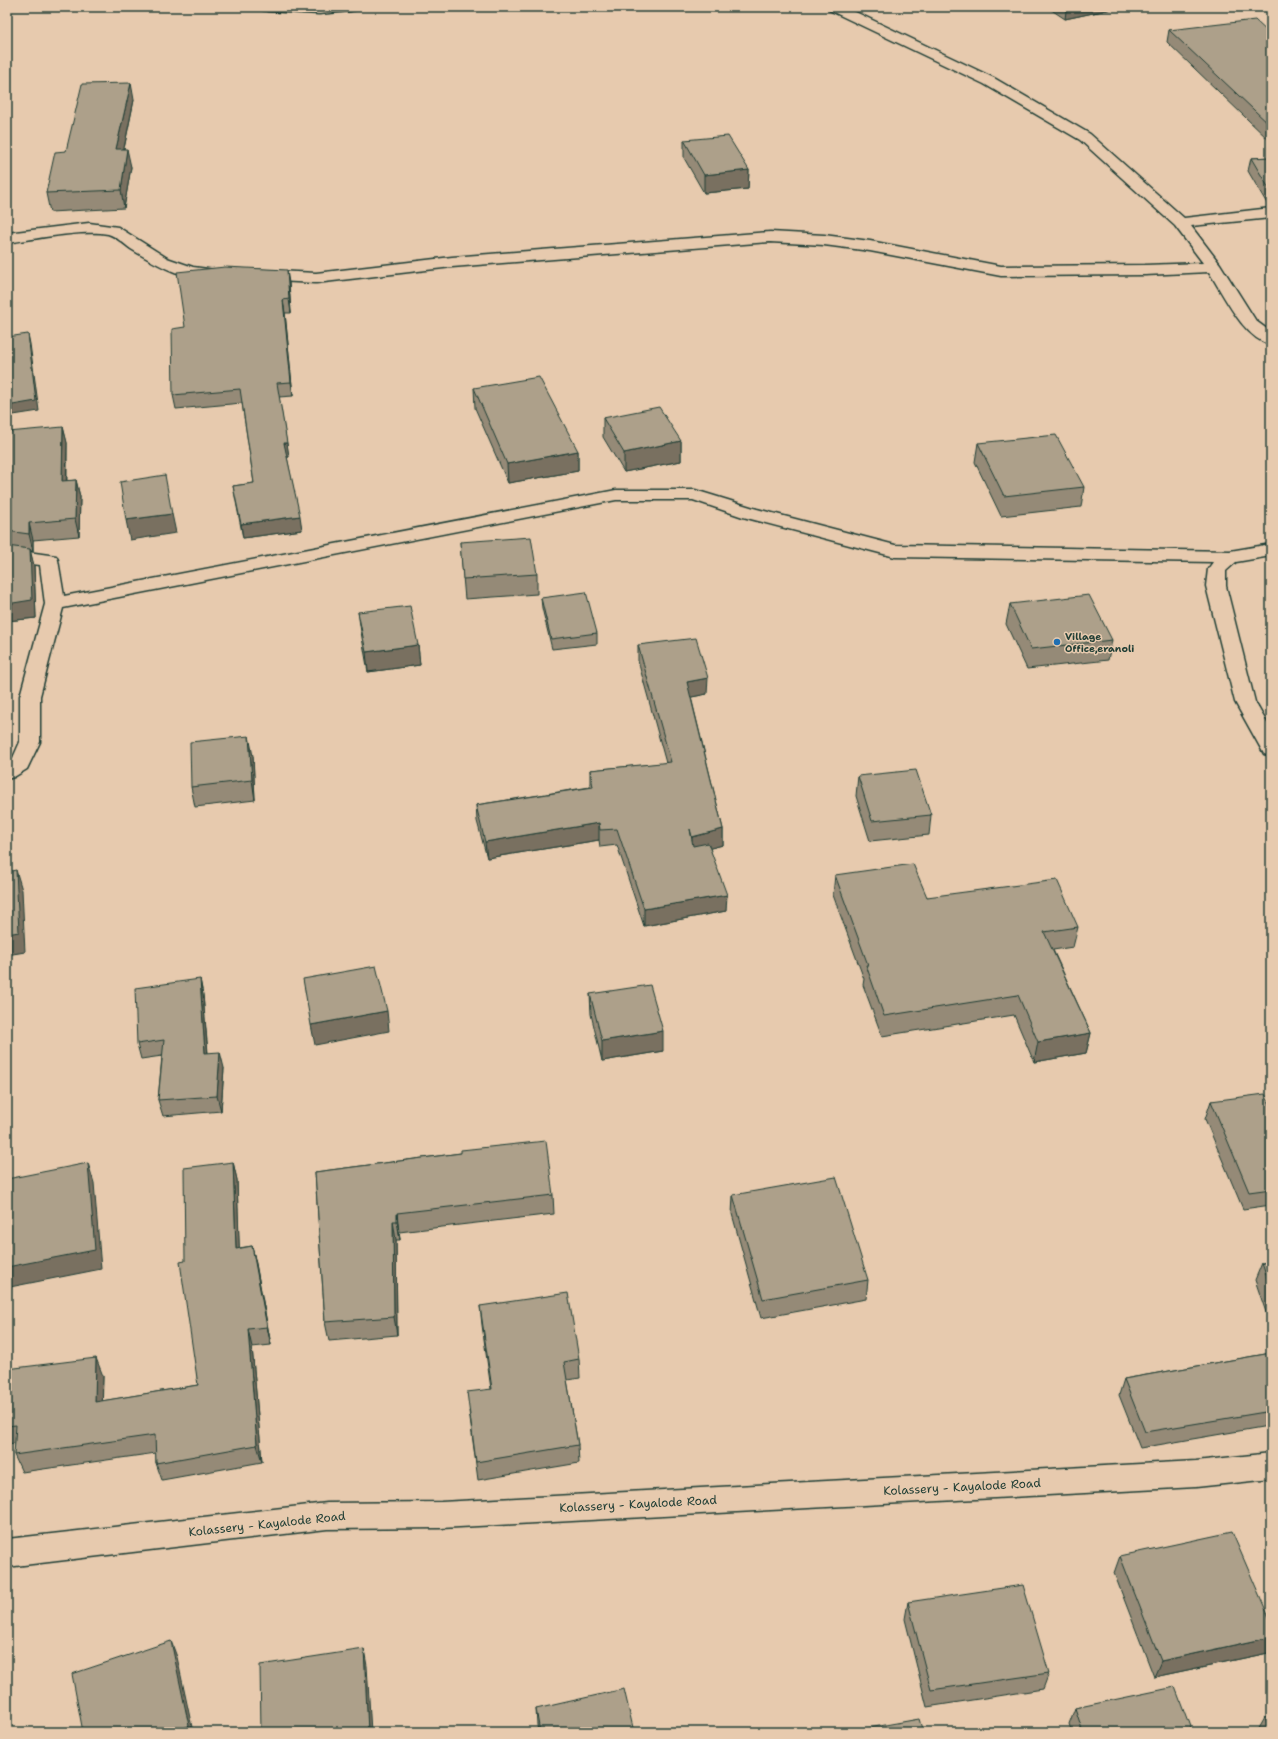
<svg xmlns="http://www.w3.org/2000/svg" width="1278" height="1739" font-family="'Shantell Sans',sans-serif">
  <style>
    .lines { fill: none; stroke-linecap: round; stroke-linejoin: round }
    .minor-casing { stroke: #1f3d34; stroke-width: 3 }
    .secondary-casing { stroke: #1f3d34; stroke-width: 3 }
    .minor { fill: #e7caae; fill-rule: evenodd }
    .secondary { fill: #e7caae; fill-rule: evenodd }
    .wall { fill: #958a77; stroke: #1f3d34 }
    .shaded-wall { fill: #797061; stroke: #1f3d34 }
    .building { fill: #ada08a; stroke: #1f3d34 }
    .poi-dot { fill: #1f6fb2; stroke: #e7caae; stroke-width: 1.5 }
    .labels { text-anchor: middle; dominant-baseline: central; stroke-width: 3; stroke-linejoin: round; paint-order: stroke }
    .poi-label { font-size: 10px; font-weight: bold; fill: #1f3d34; stroke: #e7caae; text-anchor: start }
    .near-street-label { font-size: 12px; fill: #1f3d34; stroke: #e7caae }
  </style>
  <rect width="100%" height="100%" fill="#e7caae"/>
  <filter id="ink" filterUnits="userSpaceOnUse"><feTurbulence type="fractalNoise" baseFrequency=".025" numOctaves="2"/><feDisplacementMap in="SourceGraphic" scale="8" xChannelSelector="R" yChannelSelector="G"/><feConvolveMatrix kernelMatrix="1 2 1 2 8 2 1 2 1" color-interpolation-filters="sRGB"/></filter>
  <g filter="url(#ink)">
    <g class="lines">
      <g class="minor-casing">
        <g id="minor">
          <path d="M 261,7 L 357,7 L 355,10 L 350,11 L 319,14 L 268,11 L 263,10 Z"/>
          <path d="M 827,7 L 845,7 L 994,78 L 1090,134 L 1184,218 L 1271,208 L 1271,218 L 1191,226 L 1220,264 L 1256,321 L 1271,332 L 1271,345 C 1243,338 1224,295 1209,272 L 1145,275 L 1001,276 L 870,251 L 824,245 L 770,242 L 452,267 L 316,283 L 258,280 L 252,278 L 250,275 L 252,272 L 258,270 L 316,273 L 452,257 L 770,232 L 824,235 L 870,241 L 1001,266 L 1145,265 L 1203,263 L 1175,226 L 1080,140 L 984,84 L 829,10 Z"/>
          <path d="M 89,223 L 118,227 L 167,258 L 193,267 L 223,271 L 225,274 L 223,277 C 191,285 157,265 131,249 C 124,244 116,236 108,234 C 84,229 33,239 7,243 L 7,233 Z"/>
          <path d="M 616,490 L 695,490 L 757,509 L 895,545 L 1230,551 L 1271,544 L 1271,556 L 1236,562 L 1226,571 L 1226,586 L 1255,702 L 1271,730 L 1271,756 L 1264,754 L 1235,702 L 1206,586 L 1208,569 L 1213,562 L 895,557 L 743,517 L 693,500 L 616,500 L 63,608 L 40,696 L 40,742 L 27,769 L 14,777 L 7,779 L 7,762 L 12,760 L 20,742 L 20,696 L 45,604 L 40,565 L 7,561 L 7,549 L 56,556 L 58,560 L 64,596 Z"/>
        </g>
      </g>
      <g class="secondary-casing">
        <path id="secondary" d="M 1271,1453 L 1271,1479 L 1196,1487 L 441,1528 L 327,1529 L 7,1567 L 7,1539 L 327,1503 L 441,1502 L 1196,1461 Z"/>
      </g>
      <use href="#minor" class="minor"/>
      <use href="#secondary" class="secondary"/>
    </g>
    <g class="wall">
      <path d="M 1047,7 L 1121,7 L 1065,19 Z"/>
      <path d="M 1169,30 L 1271,35 L 1271,142 L 1167,42 Z"/>
      <path d="M 134,100 L 124,149 L 131,167 L 124,208 L 50,212 L 46,193 L 66,151 Z"/>
      <path d="M 684,140 L 749,170 L 748,189 L 704,193 L 684,158 Z"/>
      <path d="M 1271,157 L 1271,207 L 1269,207 L 1248,171 L 1251,158 Z"/>
      <path d="M 289,283 L 291,313 L 285,313 L 293,396 L 279,397 L 289,457 L 287,457 L 302,530 L 243,538 L 233,486 L 254,483 L 242,403 L 176,409 L 173,395 L 185,327 Z"/>
      <path d="M 474,388 L 578,451 L 578,471 L 508,483 L 475,408 Z"/>
      <path d="M 603,418 L 681,441 L 681,461 L 624,472 L 603,437 Z"/>
      <path d="M 63,427 L 67,443 L 67,481 L 76,480 L 80,497 L 79,536 L 33,540 L 33,551 L 30,551 L 34,566 L 36,618 L 7,621 L 7,475 Z"/>
      <path d="M 978,443 L 1084,487 L 1081,507 L 1001,516 L 975,462 Z"/>
      <path d="M 460,542 L 537,574 L 537,594 L 465,599 Z"/>
      <path d="M 541,598 L 597,633 L 597,644 L 552,649 L 542,608 Z"/>
      <path d="M 1010,604 L 1112,640 L 1108,660 L 1027,669 L 1006,624 Z"/>
      <path d="M 358,612 L 418,645 L 420,665 L 368,672 L 361,632 Z"/>
      <path d="M 638,645 L 707,694 L 691,697 L 723,829 L 723,845 L 710,848 L 726,911 L 644,926 L 617,845 L 600,847 L 599,840 L 487,858 L 477,821 L 476,805 L 590,787 L 590,770 L 666,763 L 638,661 Z"/>
      <path d="M 253,756 L 255,800 L 195,807 L 191,787 Z"/>
      <path d="M 858,776 L 931,815 L 929,835 L 870,841 L 856,796 Z"/>
      <path d="M 835,875 L 927,897 L 1078,927 L 1073,947 L 1053,950 L 1091,1033 L 1086,1053 L 1034,1062 L 1014,1015 L 882,1036 L 863,985 L 864,979 L 833,895 Z"/>
      <path d="M 200,979 L 203,995 L 208,1053 L 224,1068 L 221,1111 L 163,1116 L 158,1100 L 162,1056 L 141,1059 L 137,1044 Z"/>
      <path d="M 590,994 L 663,1051 L 602,1061 L 591,1014 Z"/>
      <path d="M 1211,1101 L 1271,1107 L 1271,1205 L 1243,1209 L 1205,1119 Z"/>
      <path d="M 461,1153 L 553,1195 L 554,1214 L 399,1232 L 400,1240 L 396,1240 L 397,1335 L 329,1341 L 325,1322 L 315,1172 Z"/>
      <path d="M 233,1162 L 237,1180 L 239,1248 L 252,1246 L 256,1264 L 271,1345 L 252,1347 L 262,1462 L 162,1480 L 156,1463 L 156,1453 L 22,1472 L 14,1455 L 15,1443 L 7,1444 L 7,1369 L 103,1376 L 102,1401 L 198,1385 L 185,1261 Z"/>
      <path d="M 733,1195 L 868,1280 L 866,1299 L 761,1318 L 732,1214 Z"/>
      <path d="M 1271,1262 L 1271,1327 L 1255,1280 L 1262,1263 Z"/>
      <path d="M 480,1306 L 579,1359 L 580,1378 L 567,1380 L 578,1445 L 579,1463 L 478,1480 L 469,1411 L 491,1389 L 482,1325 Z"/>
      <path d="M 1271,1353 L 1271,1432 L 1268,1426 L 1140,1448 L 1119,1395 L 1124,1379 Z"/>
      <path d="M 1120,1556 L 1271,1622 L 1271,1647 L 1268,1653 L 1154,1677 L 1114,1573 Z"/>
      <path d="M 908,1602 L 1049,1673 L 1043,1689 L 927,1707 L 905,1619 Z"/>
      <path d="M 1075,1708 L 1192,1732 L 1072,1732 L 1069,1724 Z"/>
      <path d="M 536,1709 L 634,1732 L 538,1732 L 537,1725 Z"/>
      <path d="M 1265,1718 L 1271,1732 L 1257,1732 Z"/>
    </g>
    <g class="shaded-wall">
      <path d="M 1083,7 L 1121,7 L 1065,19 L 1066,11 Z"/>
      <path d="M 131,83 L 134,100 L 120,167 L 116,149 Z"/>
      <path d="M 127,149 L 131,167 L 124,208 L 121,190 Z"/>
      <path d="M 749,170 L 748,189 L 704,193 L 704,175 Z"/>
      <path d="M 287,270 L 289,283 L 291,313 L 289,299 Z"/>
      <path d="M 283,300 L 285,313 L 293,396 L 291,382 Z"/>
      <path d="M 28,334 L 30,344 L 39,411 L 7,416 L 7,406 Z"/>
      <path d="M 63,427 L 67,443 L 66,498 L 62,481 Z"/>
      <path d="M 681,441 L 681,461 L 624,472 L 624,453 Z"/>
      <path d="M 284,443 L 287,443 L 289,457 L 286,457 Z"/>
      <path d="M 578,451 L 578,471 L 508,483 L 507,464 Z"/>
      <path d="M 76,480 L 80,497 L 79,536 L 75,519 Z"/>
      <path d="M 172,514 L 176,533 L 130,540 L 126,520 Z"/>
      <path d="M 300,516 L 302,530 L 243,538 L 241,524 Z"/>
      <path d="M 29,523 L 33,540 L 33,551 L 29,534 Z"/>
      <path d="M 30,549 L 34,566 L 36,618 L 7,621 L 7,604 Z"/>
      <path d="M 418,645 L 420,665 L 368,672 L 366,652 Z"/>
      <path d="M 708,678 L 707,694 L 687,698 L 687,682 Z"/>
      <path d="M 249,736 L 253,756 L 255,800 L 252,780 Z"/>
      <path d="M 599,823 L 599,840 L 487,858 L 485,842 Z"/>
      <path d="M 723,829 L 723,845 L 691,853 L 692,837 Z"/>
      <path d="M 16,870 L 22,890 L 25,952 L 7,955 L 7,934 Z"/>
      <path d="M 727,895 L 726,911 L 644,926 L 644,909 Z"/>
      <path d="M 200,979 L 203,995 L 209,1069 L 205,1053 Z"/>
      <path d="M 387,1011 L 389,1031 L 315,1045 L 311,1025 Z"/>
      <path d="M 663,1031 L 663,1051 L 602,1061 L 602,1041 Z"/>
      <path d="M 1091,1033 L 1086,1053 L 1034,1062 L 1038,1042 Z"/>
      <path d="M 220,1052 L 224,1068 L 221,1111 L 217,1096 Z"/>
      <path d="M 233,1162 L 237,1180 L 240,1267 L 236,1249 Z"/>
      <path d="M 88,1163 L 94,1183 L 101,1269 L 10,1287 L 7,1280 L 7,1267 Z"/>
      <path d="M 397,1213 L 399,1232 L 400,1240 L 397,1221 Z"/>
      <path d="M 393,1221 L 396,1240 L 397,1335 L 394,1317 Z"/>
      <path d="M 252,1246 L 256,1264 L 271,1345 L 267,1327 Z"/>
      <path d="M 248,1329 L 252,1347 L 262,1462 L 257,1445 Z"/>
      <path d="M 96,1358 L 103,1376 L 102,1420 L 95,1402 Z"/>
      <path d="M 1271,1637 L 1271,1647 L 1268,1653 L 1154,1677 L 1161,1661 Z"/>
      <path d="M 171,1641 L 177,1657 L 193,1732 L 171,1732 Z"/>
      <path d="M 364,1649 L 367,1666 L 371,1732 L 368,1732 Z"/>
    </g>
    <g class="building">
      <path d="M 1061,7 L 1083,7 L 1066,11 Z"/>
      <path d="M 1255,20 L 1271,35 L 1271,126 L 1169,30 Z"/>
      <path d="M 131,83 L 116,149 L 127,149 L 121,190 L 46,193 L 55,152 L 66,151 L 82,84 Z"/>
      <path d="M 728,136 L 749,170 L 704,175 L 684,140 Z"/>
      <path d="M 1271,157 L 1271,192 L 1251,158 Z"/>
      <path d="M 225,267 L 287,270 L 289,299 L 283,300 L 291,382 L 277,383 L 287,443 L 284,443 L 300,516 L 241,524 L 233,486 L 254,483 L 240,389 L 173,395 L 172,329 L 185,327 L 177,272 Z"/>
      <path d="M 28,334 L 36,401 L 7,406 L 7,337 Z"/>
      <path d="M 539,377 L 578,451 L 507,464 L 474,388 Z"/>
      <path d="M 659,407 L 681,441 L 624,453 L 603,418 Z"/>
      <path d="M 63,427 L 62,481 L 76,480 L 75,519 L 29,523 L 29,534 L 7,531 L 7,475 L 8,475 L 8,432 Z"/>
      <path d="M 1056,435 L 1084,487 L 1004,496 L 978,443 Z"/>
      <path d="M 165,475 L 172,514 L 126,520 L 120,482 Z"/>
      <path d="M 531,537 L 537,574 L 463,579 L 460,542 Z"/>
      <path d="M 7,546 L 30,549 L 32,600 L 7,604 Z"/>
      <path d="M 586,592 L 597,633 L 551,639 L 541,598 Z"/>
      <path d="M 1089,595 L 1112,640 L 1031,649 L 1010,604 Z"/>
      <path d="M 410,606 L 418,645 L 366,652 L 358,612 Z"/>
      <path d="M 696,638 L 708,678 L 687,682 L 723,829 L 692,837 L 690,829 L 693,846 L 708,843 L 727,895 L 644,909 L 617,829 L 600,830 L 599,823 L 485,842 L 476,805 L 593,787 L 590,770 L 671,762 L 638,645 Z"/>
      <path d="M 249,736 L 252,780 L 191,787 L 190,742 Z"/>
      <path d="M 916,770 L 931,815 L 872,821 L 858,776 Z"/>
      <path d="M 913,864 L 927,897 L 1057,880 L 1078,927 L 1044,932 L 1091,1033 L 1038,1042 L 1018,995 L 884,1016 L 866,965 L 868,965 L 835,875 Z"/>
      <path d="M 16,870 L 19,932 L 7,934 L 7,872 Z"/>
      <path d="M 376,966 L 387,1011 L 311,1025 L 303,979 Z"/>
      <path d="M 200,979 L 205,1053 L 220,1052 L 217,1096 L 158,1100 L 164,1040 L 137,1044 L 135,988 Z"/>
      <path d="M 650,985 L 663,1031 L 602,1041 L 590,994 Z"/>
      <path d="M 1265,1094 L 1271,1107 L 1271,1189 L 1249,1192 L 1211,1101 Z"/>
      <path d="M 546,1141 L 553,1195 L 397,1213 L 397,1221 L 393,1221 L 394,1317 L 325,1322 L 315,1172 L 461,1153 L 461,1150 Z"/>
      <path d="M 233,1162 L 236,1249 L 252,1246 L 267,1327 L 248,1329 L 257,1445 L 156,1463 L 155,1435 L 14,1455 L 16,1425 L 7,1426 L 7,1369 L 96,1358 L 95,1402 L 198,1385 L 180,1262 L 185,1261 L 184,1168 Z"/>
      <path d="M 88,1163 L 95,1250 L 7,1267 L 7,1179 Z"/>
      <path d="M 836,1177 L 868,1280 L 763,1299 L 733,1195 Z"/>
      <path d="M 1271,1262 L 1271,1291 L 1262,1263 Z"/>
      <path d="M 568,1293 L 579,1359 L 564,1362 L 578,1445 L 476,1462 L 467,1392 L 492,1389 L 480,1306 Z"/>
      <path d="M 1271,1353 L 1271,1411 L 1145,1432 L 1124,1379 Z"/>
      <path d="M 1232,1532 L 1271,1622 L 1271,1637 L 1161,1661 L 1120,1556 Z"/>
      <path d="M 1023,1585 L 1049,1673 L 931,1690 L 908,1602 Z"/>
      <path d="M 171,1641 L 189,1726 L 171,1732 L 83,1732 L 72,1674 Z"/>
      <path d="M 364,1649 L 368,1732 L 261,1732 L 260,1665 Z"/>
      <path d="M 1175,1687 L 1192,1732 L 1083,1732 L 1075,1708 Z"/>
      <path d="M 624,1689 L 634,1732 L 540,1732 L 536,1709 Z"/>
      <path d="M 1271,1717 L 1271,1732 L 1265,1718 Z"/>
      <path d="M 919,1719 L 923,1732 L 846,1732 Z"/>
    </g>
  </g>
  <circle class="poi-dot" cx="1057" cy="642" r="4"/>
  <g class="labels">
    <g class="poi-label">
      <text x="1065" y="636">Village<tspan x="1065" dy="12">Office,eranoli</tspan></text>
    </g>
    <g class="near-street-label">
      <text transform="translate(962 1487) rotate(-3)">Kolassery - Kayalode Road</text>
      <text transform="translate(638 1504) rotate(-3)">Kolassery - Kayalode Road</text>
      <text transform="translate(267 1524) rotate(-6)">Kolassery - Kayalode Road</text>
    </g>
  </g>
  <rect width="1278" height="1739" fill="none" stroke="#e7caae" stroke-width="24"/>
  <rect x="12" y="12" width="1254" height="1715" fill="none" stroke="#1f3d34" stroke-width="1.5" filter="url(#ink)"/>
</svg>
